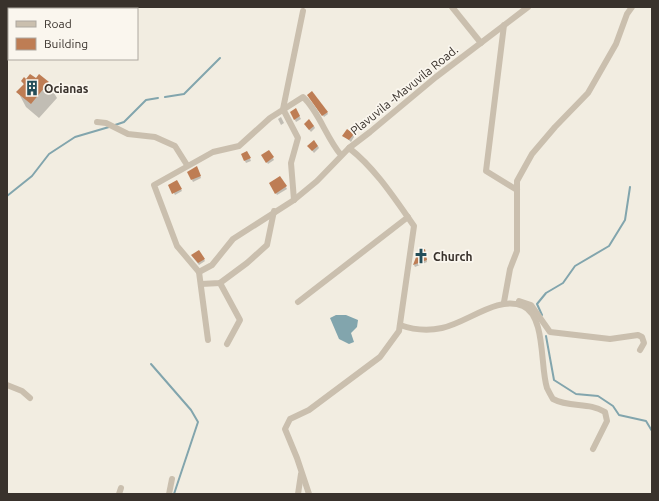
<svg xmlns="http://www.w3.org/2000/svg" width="659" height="501" font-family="Ubuntu,sans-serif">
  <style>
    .water { fill: #82a5ad }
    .shadow { fill: #0003 }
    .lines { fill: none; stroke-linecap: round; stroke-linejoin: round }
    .stream { stroke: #82a5ad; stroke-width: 2 }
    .building { fill: #be7d54 }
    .minor { stroke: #cabfae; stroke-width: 6 }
    .labels { text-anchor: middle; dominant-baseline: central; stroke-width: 3.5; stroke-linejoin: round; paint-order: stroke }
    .poi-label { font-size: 12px; font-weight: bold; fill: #39322c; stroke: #faf6ee; text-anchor: start }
    .street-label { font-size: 12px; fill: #39322c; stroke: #faf6ee }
  </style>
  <rect width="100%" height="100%" fill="#f2ede1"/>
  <path class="water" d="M 336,315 L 346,315 L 358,320 L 357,327 L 351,333 L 354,342 L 349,344 L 339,339 L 330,318 Z"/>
  <g class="shadow">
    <path d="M 14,7 L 24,7 L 22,9 L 15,9 Z"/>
    <path d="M 39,76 L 48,83 L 57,98 L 39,118 L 26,107 L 18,92 L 24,85 L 22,81 L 36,80 Z"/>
    <path d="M 310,97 L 327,112 L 328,114 L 324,117 Z"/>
    <path d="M 296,110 L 301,119 L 296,122 L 291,112 Z"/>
    <path d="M 281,117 L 284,123 L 281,125 L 278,119 Z"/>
    <path d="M 306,126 L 314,126 L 315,128 L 311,132 Z"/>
    <path d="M 353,135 L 354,137 L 351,142 L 344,136 Z"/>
    <path d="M 318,146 L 319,148 L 314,153 L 310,148 Z"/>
    <path d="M 269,151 L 274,160 L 268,164 L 263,156 Z"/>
    <path d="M 247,152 L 251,161 L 246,163 L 242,155 Z"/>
    <path d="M 198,170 L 201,178 L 193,182 L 192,180 Z"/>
    <path d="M 280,177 L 287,189 L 277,195 L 270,184 Z"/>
    <path d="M 177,182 L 182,191 L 175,195 L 170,186 Z"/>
    <path d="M 425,250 L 427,262 L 415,267 L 414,265 L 419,253 Z"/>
    <path d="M 198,251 L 205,261 L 199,265 L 192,256 Z"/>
  </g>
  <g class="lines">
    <g class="stream">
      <path d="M 165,97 L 184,94 L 220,58"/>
      <path d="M 115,125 L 124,122 L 146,100 L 158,98"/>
      <path d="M 7,196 L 32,176 L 49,154 L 75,137 L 109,127"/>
      <path d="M 542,315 L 537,304 L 546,293 L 563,283 L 575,266 L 609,246 L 625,220 L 630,187"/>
      <path d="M 546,336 L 554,380 L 576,394 L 598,396 L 613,406 L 619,415 L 646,421 L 652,431"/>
      <path d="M 151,364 L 191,410 L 198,422 L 174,494"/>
    </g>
  </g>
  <g class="building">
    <path d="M 30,74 L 36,78 L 39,74 L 49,82 L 31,104 L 16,92 L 24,84 L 21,81 L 24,77 L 26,79 Z"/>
    <path d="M 312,91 L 328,112 L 322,116 L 307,95 Z"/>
    <path d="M 296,108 L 300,116 L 294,120 L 290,112 Z"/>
    <path d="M 309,119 L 314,126 L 309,130 L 304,124 Z"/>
    <path d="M 347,129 L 354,134 L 349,140 L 342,136 Z"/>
    <path d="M 314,140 L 318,146 L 312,151 L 307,146 Z"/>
    <path d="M 269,150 L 274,157 L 266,163 L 261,155 Z"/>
    <path d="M 247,151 L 251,158 L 244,161 L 241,154 Z"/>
    <path d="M 197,166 L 201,176 L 191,180 L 187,172 Z"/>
    <path d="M 280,176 L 287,186 L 275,194 L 269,183 Z"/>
    <path d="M 177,180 L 182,189 L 172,194 L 168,185 Z"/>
    <path d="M 425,249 L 427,260 L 413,265 L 418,252 Z"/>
    <path d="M 199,250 L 205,259 L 198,263 L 191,255 Z"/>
  </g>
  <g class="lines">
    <g class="minor">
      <path d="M 452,7 L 481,43"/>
      <path d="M 504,25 L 486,171 L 517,190"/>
      <path d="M 97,122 L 106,123 L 128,134 L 155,137 L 175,146 L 187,165"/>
      <path d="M 341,155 C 327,139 318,110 303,97 L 270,118 L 239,146 L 213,152 L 154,185 L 177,246 L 199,272 L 212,265 L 233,239 L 294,200 L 317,181 L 349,148 L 370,132 L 436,77 L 528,7"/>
      <path d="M 294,200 L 291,163 L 298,138 L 283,109 L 303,11"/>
      <path d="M 199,272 L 208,340"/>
      <path d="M 220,283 L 240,320 L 227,344"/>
      <path d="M 201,284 L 220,283 L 247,263 L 267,245 L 274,211"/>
      <path d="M 519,301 L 531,305 L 550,332 L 610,339 L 638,335 L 642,337 L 644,343 L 640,350"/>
      <path d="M 298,302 L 408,217"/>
      <path d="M 504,302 L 510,269 L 517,251 L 517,181 L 532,154 L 555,127 L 588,93 L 616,44 L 627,14 L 632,7"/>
      <path d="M 400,325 C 414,330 428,331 442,328 C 467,323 498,295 523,306 C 546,316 540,367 547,388 C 549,392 551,396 553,399 C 570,408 589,402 605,412 L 607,421 L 593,449"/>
      <path d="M 7,385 L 22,391 L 30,398"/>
      <path d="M 119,494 L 121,488"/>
      <path d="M 169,494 L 172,479"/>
      <path d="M 298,494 L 301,474"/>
      <path d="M 309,494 L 297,458 L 285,429 L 290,419 L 309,410 L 380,357 L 399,331 L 414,226 C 395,199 375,168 349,148"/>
    </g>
  </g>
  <defs>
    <g id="building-bare" transform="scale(1.2)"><path d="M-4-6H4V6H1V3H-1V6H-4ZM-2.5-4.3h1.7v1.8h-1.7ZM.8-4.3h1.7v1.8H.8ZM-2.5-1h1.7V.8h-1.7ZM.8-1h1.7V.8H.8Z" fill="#234d58" stroke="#faf6ee" stroke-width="2.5" paint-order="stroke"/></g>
    <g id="church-bare" transform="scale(1.2)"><path d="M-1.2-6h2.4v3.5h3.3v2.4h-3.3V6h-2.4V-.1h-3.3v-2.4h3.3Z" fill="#234d58" stroke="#faf6ee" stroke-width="2.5" paint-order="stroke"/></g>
  </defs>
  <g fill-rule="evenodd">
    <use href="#building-bare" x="32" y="88"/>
    <use href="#church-bare" x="421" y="256"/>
  </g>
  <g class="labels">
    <g class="poi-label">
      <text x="44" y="88">Ocianas</text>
      <text x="433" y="256">Church</text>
    </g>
    <g class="street-label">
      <text transform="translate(404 90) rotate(-39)">Plavuvila -Mavuvila Road.</text>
    </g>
  </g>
  <rect width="659" height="501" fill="none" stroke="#39322c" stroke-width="16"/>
  <rect x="8" y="8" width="130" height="52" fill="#faf6ee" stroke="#ada8a0"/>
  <rect x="16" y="21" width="20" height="6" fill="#cabfae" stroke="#ada8a0"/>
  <text x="44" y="28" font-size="12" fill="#39322c">Road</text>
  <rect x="16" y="38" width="20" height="12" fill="#be7d54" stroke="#ada8a0"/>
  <text x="44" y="48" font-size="12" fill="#39322c">Building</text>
</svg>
